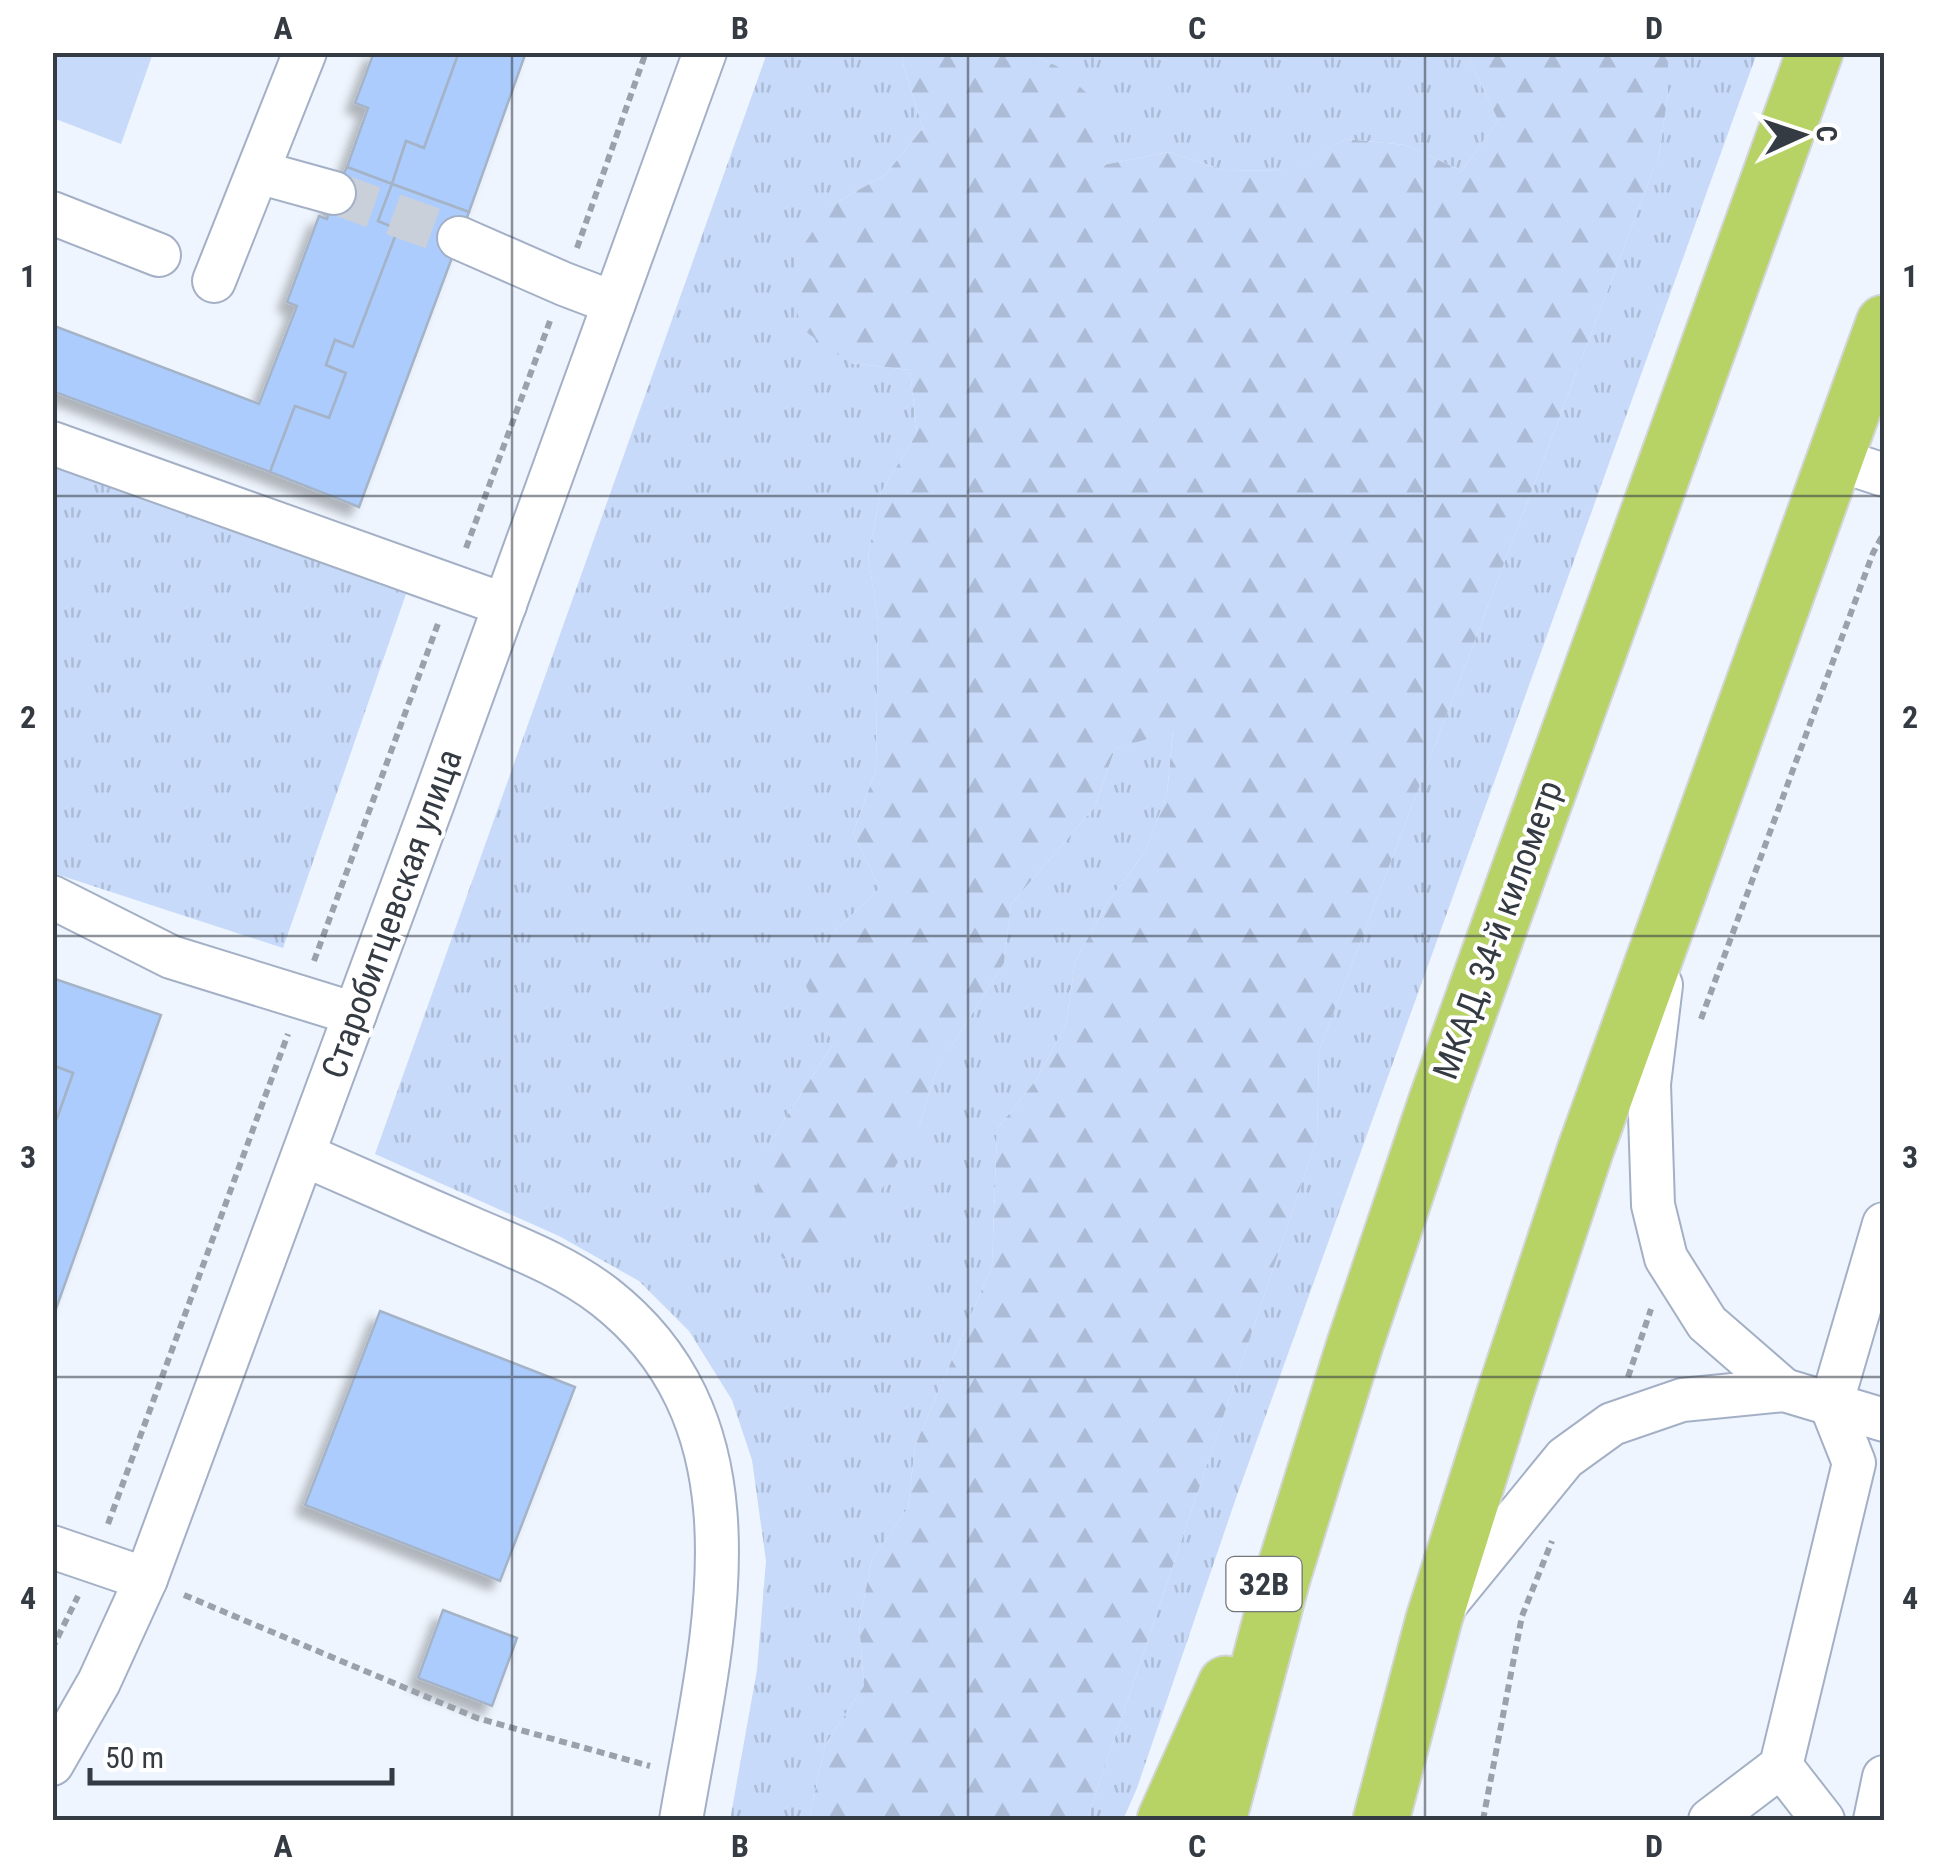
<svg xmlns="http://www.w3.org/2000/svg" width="1937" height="1873" font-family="'Roboto Condensed',sans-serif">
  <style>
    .grass { fill: url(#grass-tufts) }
    .forest { fill: url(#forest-firs) }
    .pitch { fill: #c7daf9 }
    .building { fill: #acccfd; stroke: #a5b3c7; stroke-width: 2.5; filter: url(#shadow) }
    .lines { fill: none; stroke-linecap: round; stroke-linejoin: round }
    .minor-tunnel { stroke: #cad0d9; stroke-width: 42; stroke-dasharray: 42 21; stroke-linecap: butt }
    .minor-casing { stroke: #a3b0c5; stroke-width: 46 }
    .highway-casing { stroke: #d3d4d6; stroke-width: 59 }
    .path { stroke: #9ba1aa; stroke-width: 6; stroke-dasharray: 8 5; stroke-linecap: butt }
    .minor { stroke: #fff; stroke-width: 42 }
    .highway { stroke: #b7d365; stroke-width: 55 }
    .grid { fill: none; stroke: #353b43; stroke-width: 2.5; stroke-opacity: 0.55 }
    .labels { text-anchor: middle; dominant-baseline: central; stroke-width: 8; stroke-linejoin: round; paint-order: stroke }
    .shield { fill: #fff; stroke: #72767b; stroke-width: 2.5 }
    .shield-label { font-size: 32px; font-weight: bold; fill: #353b43 }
    .street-label { font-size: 35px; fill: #353b43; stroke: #fff }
    .neatline { fill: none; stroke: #353b43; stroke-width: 4 }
    .grid-label { font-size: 32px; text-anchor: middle; font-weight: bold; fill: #353b43 }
  </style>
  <defs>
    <pattern id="grass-tufts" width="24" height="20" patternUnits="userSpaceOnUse" patternTransform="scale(2.5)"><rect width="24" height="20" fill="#c7daf9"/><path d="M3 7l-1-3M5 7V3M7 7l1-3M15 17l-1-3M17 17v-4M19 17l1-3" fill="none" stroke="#acbcd7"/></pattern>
    <pattern id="forest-firs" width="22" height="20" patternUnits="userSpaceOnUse" patternTransform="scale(2.5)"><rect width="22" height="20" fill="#c7daf9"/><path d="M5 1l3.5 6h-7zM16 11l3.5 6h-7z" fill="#acbcd7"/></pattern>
    <filter id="shadow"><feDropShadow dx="-9" dy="9" stdDeviation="5" flood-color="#0004"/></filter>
  </defs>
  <rect width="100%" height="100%" fill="#eff5fe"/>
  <g class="grass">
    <path d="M 767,53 L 902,53 L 904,68 L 923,128 L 885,175 L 830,206 L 850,363 L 910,370 L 917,433 L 881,492 L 868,556 L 878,621 L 876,770 L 853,833 L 880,888 L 835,931 L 833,1044 L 767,1147 L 919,1127 L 936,1071 L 1004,963 L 1011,904 L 1094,808 L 1115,749 L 1173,730 L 1167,794 L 1145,852 L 1107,903 L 1075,962 L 1066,1024 L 1036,1080 L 997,1129 L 992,1266 L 915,1446 L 908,1508 L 872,1559 L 859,1623 L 864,1686 L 825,1745 L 809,1820 L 730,1820 L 757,1670 L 766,1561 L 752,1460 L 732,1400 L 689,1331 L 639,1281 L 559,1236 L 375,1154 Z"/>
    <path d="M 1028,53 L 1466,53 L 1498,120 L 1462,171 L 1406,145 L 1346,139 L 1291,170 L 1227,171 L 1169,152 L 1103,165 L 1057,66 Z"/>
    <path d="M 1668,53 L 1757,53 L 1236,1498 L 1137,1788 L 1123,1820 L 1087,1820 L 1317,1139 L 1319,1051 L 1659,155 L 1668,95 Z"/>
    <path d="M 53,466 L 406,594 L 283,948 L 53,873 Z"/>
  </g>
  <path class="forest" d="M 902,53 L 1028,53 L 1057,66 L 1102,107 L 1103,165 L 1169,152 L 1227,171 L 1290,170 L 1346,139 L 1406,145 L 1462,171 L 1498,120 L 1466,53 L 1668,53 L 1668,95 L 1659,155 L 1319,1051 L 1317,1139 L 1087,1820 L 809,1820 L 825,1745 L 864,1686 L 859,1623 L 872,1559 L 908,1508 L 915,1446 L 992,1266 L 997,1129 L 1036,1080 L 1066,1024 L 1075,962 L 1107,903 L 1145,852 L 1167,794 L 1173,731 L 1115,749 L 1094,808 L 1011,904 L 1004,963 L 936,1071 L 919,1127 L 846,1248 L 783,1259 L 752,1205 L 767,1147 L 833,1044 L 806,986 L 835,931 L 880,888 L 853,833 L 876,770 L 878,621 L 868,556 L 881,492 L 917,433 L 910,370 L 850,363 L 799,327 L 794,259 L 830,206 L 885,175 L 923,128 L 904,68 Z"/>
  <path class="pitch" d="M 52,53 L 153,53 L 121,144 L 53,118 Z"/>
  <g class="building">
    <path d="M 374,52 L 459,52 L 424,148 L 406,141 L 392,184 L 347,167 L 368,108 L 355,103 Z"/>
    <path d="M 459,52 L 526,52 L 469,212 L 392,184 L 406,141 L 424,148 Z"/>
    <path d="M 347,167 L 392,184 L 378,221 L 398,229 L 353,347 L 335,340 L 326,365 L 346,373 L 329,418 L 295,406 L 270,472 L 52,391 L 52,325 L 259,404 L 297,306 L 287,302 L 319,216 L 327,219 L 334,193 Z"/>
    <path d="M 392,184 L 469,212 L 359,507 L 270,472 L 295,406 L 329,418 L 346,373 L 326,365 L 335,340 L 353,347 L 398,229 L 378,221 Z"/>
    <path d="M 52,978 L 161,1015 L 52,1320 L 52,1117 L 57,1118 L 73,1073 L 52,1065 L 52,1021 L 55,1013 L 52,1012 Z"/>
    <path d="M 52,1065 L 73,1073 L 57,1118 L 52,1117 Z"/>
    <path d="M 380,1311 L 575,1387 L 500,1581 L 305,1505 Z"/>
    <path d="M 443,1610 L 517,1638 L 492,1706 L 418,1678 Z"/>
  </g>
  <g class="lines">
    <path class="minor-tunnel" d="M 334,193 L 459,238"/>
    <g class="minor-casing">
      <g id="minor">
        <path d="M 258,172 L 334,193"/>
        <path d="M 52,213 L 159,255"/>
        <path d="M 459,238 L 564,284 L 614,303"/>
        <path d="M 214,281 L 305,52"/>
        <path d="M 52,443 L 505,605"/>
        <path d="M 1835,459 L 1884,475"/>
        <path d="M 52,897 L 171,957 L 355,1014"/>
        <path d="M 1661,985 L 1649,1084 L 1653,1205 L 1666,1258 L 1707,1323 L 1784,1390"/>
        <path d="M 304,1155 C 359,1179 415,1204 471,1228 C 517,1248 565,1266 605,1297 C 772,1428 711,1643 681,1820"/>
        <path d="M 52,1547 L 146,1579"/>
        <path d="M 1445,1605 L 1565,1458 L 1612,1424 L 1682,1400 L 1784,1390 L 1884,1420"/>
        <path d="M 52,1764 L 99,1682 L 146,1579 L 433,803 L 705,52"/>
        <path d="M 1781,1766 L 1823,1820"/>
        <path d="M 1710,1820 L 1781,1766 L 1854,1463 L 1831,1405 L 1884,1224"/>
        <path d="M 1875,1820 L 1884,1777"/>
      </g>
    </g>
    <g class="highway-casing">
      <g id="highway">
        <path d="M 1165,1820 L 1226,1684"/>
        <path d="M 1218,1820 L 1283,1575 L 1355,1344 L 1437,1100 L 1521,866 L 1815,52"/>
        <path d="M 1381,1820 L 1434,1619 L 1505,1393 L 1585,1151 L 1884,323"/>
      </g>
    </g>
    <g class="path">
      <path d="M 577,248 L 646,52"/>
      <path d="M 466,548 L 550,321"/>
      <path d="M 314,961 L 439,621"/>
      <path d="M 1701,1019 L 1873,553 L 1884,533"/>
      <path d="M 1628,1377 L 1651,1309"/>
      <path d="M 108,1524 L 288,1034"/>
      <path d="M 184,1595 L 477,1718 L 650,1766"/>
      <path d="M 52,1649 L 78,1596"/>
      <path d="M 1483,1820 L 1522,1616 L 1552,1541"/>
    </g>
    <use href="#minor" class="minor"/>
    <use href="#highway" class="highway"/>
  </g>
  <path class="grid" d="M 512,52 L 512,1820M 968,52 L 968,1820M 1425,52 L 1425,1820M 52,496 L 1884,496M 52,936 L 1884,936M 52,1377 L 1884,1377"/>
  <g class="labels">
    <rect class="shield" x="1226.5" y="1557" width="75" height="54" rx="8"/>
    <g class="shield-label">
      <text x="1264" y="1584">32B</text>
    </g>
    <g class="street-label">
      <text transform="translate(392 914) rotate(-70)">Старобитцевская улица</text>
      <text transform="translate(1498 930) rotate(-70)">МКАД, 34-й километр</text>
    </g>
  </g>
  <rect width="1937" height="1873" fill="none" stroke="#ffffff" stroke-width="110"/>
  <g transform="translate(1802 135) rotate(87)" stroke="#ffffff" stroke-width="8" paint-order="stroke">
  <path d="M0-8L18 38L0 25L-18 38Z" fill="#353b43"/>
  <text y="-15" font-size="28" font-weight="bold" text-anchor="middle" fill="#353b43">С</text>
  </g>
  <path d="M90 1768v15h302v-15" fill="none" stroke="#353b43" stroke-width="5"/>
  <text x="105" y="1768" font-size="30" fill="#353b43" stroke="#ffffff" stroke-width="8" paint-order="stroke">50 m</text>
  <rect x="55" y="55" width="1827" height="1763" class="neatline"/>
  <g class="grid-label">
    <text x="283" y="39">A</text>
    <text x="740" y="39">B</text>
    <text x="1197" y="39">C</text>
    <text x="1654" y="39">D</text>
    <text x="28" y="287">1</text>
    <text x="1910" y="287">1</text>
    <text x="28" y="728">2</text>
    <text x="1910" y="728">2</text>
    <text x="28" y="1168">3</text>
    <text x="1910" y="1168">3</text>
    <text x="28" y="1609">4</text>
    <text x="1910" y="1609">4</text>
    <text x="283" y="1857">A</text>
    <text x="740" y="1857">B</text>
    <text x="1197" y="1857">C</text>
    <text x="1654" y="1857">D</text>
  </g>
</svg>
